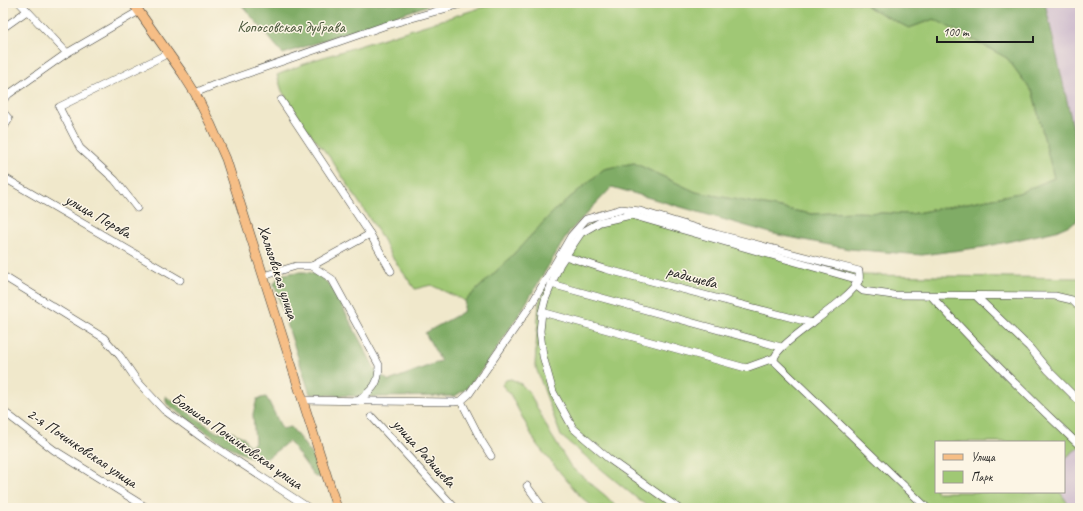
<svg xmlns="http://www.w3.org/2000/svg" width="1083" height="511" font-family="Caveat,sans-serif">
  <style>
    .industrial { fill: #cfbdce }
    .green { fill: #a0c874; stroke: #5e7248 }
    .forest { fill: #80ac66; stroke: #4e6441 }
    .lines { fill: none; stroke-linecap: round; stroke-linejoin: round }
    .minor-casing { stroke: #3c3b36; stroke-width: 8 }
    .major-casing { stroke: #3c3b36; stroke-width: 10 }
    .minor { stroke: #fff; stroke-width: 7 }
    .major { stroke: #f6be86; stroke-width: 9 }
    .labels { text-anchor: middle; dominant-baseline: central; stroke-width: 3; stroke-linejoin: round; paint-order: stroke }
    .park-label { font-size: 16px; fill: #4a583b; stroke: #fcf5e5 }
    .street-label { font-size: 16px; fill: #1c1c1c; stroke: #fcf5e5 }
  </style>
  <rect width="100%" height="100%" fill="#fcf5e5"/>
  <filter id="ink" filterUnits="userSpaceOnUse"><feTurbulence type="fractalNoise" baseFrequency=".025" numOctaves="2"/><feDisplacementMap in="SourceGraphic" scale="8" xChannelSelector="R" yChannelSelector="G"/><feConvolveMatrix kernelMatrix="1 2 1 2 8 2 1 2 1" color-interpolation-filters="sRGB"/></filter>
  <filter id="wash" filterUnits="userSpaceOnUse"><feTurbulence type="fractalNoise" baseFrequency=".012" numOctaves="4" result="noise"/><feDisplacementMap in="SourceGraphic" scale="16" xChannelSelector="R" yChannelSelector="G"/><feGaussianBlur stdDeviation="0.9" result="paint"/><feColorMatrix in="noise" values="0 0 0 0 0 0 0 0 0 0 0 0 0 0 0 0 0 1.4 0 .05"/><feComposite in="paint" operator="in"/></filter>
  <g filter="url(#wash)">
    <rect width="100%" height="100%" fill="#f0e8cb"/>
    <g class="industrial">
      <path d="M 1045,3 L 1080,3 L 1080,159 Z"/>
      <path d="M 1080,446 L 1080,508 L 1071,508 L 1060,492 L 1064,492 L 1064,459 Z"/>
    </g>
    <g class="green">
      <path d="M 496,3 L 865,3 L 866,6 L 909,28 L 934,19 L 1007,58 L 1033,93 L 1054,178 L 1019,193 L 911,214 L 854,212 L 812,214 L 696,192 L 634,163 L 604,169 L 554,211 L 508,260 L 465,301 L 431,285 L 415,289 L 394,260 L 379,233 L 331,159 L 303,124 L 282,91 L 277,75 L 314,60 Z"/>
      <path d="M 627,212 L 863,275 L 1080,278 L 1080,446 L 1064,459 L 1064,442 L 936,442 L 936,492 L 1060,492 L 1071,508 L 651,508 L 640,501 L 561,436 L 535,365 L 539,301 L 559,257 L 575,235 L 597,219 Z"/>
      <path d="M 511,379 L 521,384 L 529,392 L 550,433 L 571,467 L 607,497 L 617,508 L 594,508 L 580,496 L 537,445 L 510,394 L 502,385 L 506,380 Z"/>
    </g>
    <g class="forest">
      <path d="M 240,3 L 435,3 L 283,54 Z"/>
      <path d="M 865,3 L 1045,3 L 1080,159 L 1080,211 L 1076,222 L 1056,231 L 984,247 L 922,255 L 849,249 L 774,234 L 612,187 L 569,232 L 520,313 L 488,362 L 466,389 L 455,396 L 376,397 L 310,394 L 274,284 L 280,275 C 304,270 317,269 333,289 L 376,371 L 389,381 L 441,361 L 425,333 L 463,312 L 465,301 L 508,260 L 554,211 L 604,169 L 634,163 L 696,192 L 812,214 L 854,212 L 911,214 L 1019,193 L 1054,178 L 1033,93 L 1007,58 L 934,19 L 909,28 L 866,6 Z"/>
      <path d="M 165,396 L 216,432 L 229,431 L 243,437 L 249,446 L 255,443 L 253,414 L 257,399 L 266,397 L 269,402 L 282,429 L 291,427 L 311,453 L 321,477 L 315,477 L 289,441 L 262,462 C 227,450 197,425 167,404 Z"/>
    </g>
  </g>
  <g filter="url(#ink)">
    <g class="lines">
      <g class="minor-casing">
        <g id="minor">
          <path d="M 20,3 L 67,53"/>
          <path d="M 3,28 L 27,11"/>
          <path d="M 195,93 L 214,85 L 384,26 L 465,3"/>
          <path d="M 3,100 L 9,94 L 67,53 L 139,11"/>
          <path d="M 281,100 L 370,234 L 391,271"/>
          <path d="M 3,112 L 9,119 L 3,129"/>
          <path d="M 3,177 L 180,280"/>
          <path d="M 137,208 L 115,180 L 80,148 L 59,107 L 169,53"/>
          <path d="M 565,256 L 605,269 L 812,323"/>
          <path d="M 312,266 L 332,279 L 379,365 C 379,385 373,389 358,401"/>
          <path d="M 3,276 L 104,338 L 120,356 L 138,382 L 164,410 L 208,442 L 309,508"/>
          <path d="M 263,276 L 296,266 L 312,266 L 370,234"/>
          <path d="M 551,284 L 781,347"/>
          <path d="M 855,285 L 863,291 L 893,295 L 1055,296 L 1072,300 L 1080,308"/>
          <path d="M 932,297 C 979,348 1029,398 1080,446"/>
          <path d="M 977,297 L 1029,347 L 1048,370 L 1080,402"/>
          <path d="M 542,312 L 746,368 L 774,358"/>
          <path d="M 302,400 L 454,402 L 461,401 L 469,394 L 531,305 L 571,236 L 586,219 L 621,209 L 640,211 L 716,234 L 859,271 C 859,274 860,278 859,280 C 850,303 772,344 774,361 L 927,508"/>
          <path d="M 461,401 L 481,440 L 491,456"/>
          <path d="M 3,411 L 54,450 L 147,508"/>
          <path d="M 372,417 L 455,508"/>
          <path d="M 527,486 L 543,508"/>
          <path d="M 678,508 L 609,459 L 573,428 L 553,392 L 543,356 L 540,331 L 542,312 L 545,300 L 560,264 L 581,233 L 600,222 L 631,215 L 859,280"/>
        </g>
      </g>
      <g class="major-casing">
        <path id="major" d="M 133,3 L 183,74 L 195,93 L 211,125 L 226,159 L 337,508"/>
      </g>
      <use href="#minor" class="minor"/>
      <use href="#major" class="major"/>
    </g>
  </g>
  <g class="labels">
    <g class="park-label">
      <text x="291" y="27">Копосовская дубрава</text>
    </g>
    <g class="street-label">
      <text transform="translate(98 216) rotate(30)">улица Перова</text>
      <text transform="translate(278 272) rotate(72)">Хальзовская улица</text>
      <text transform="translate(692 277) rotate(15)">радищева</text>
      <text transform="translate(237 441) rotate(35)">Большая Починковская улица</text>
      <text transform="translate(82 448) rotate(34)">2-я Починковская улица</text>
      <text transform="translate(424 453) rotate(48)">улица Радищева</text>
    </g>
  </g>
  <rect width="1083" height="511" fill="none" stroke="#fcf5e5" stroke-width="16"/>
  <rect x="935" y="441" width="130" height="52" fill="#fcf5e5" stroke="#a29e95"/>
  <rect x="943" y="454" width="20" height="6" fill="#f6be86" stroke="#a29e95"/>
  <text x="971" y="461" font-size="12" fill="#1c1c1c">Улица</text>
  <rect x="943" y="471" width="20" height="12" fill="#a0c874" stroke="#a29e95"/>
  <text x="971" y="481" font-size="12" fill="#1c1c1c">Парк</text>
  <path d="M937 36v6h96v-6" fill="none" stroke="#1c1c1c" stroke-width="2"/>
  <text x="943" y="36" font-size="12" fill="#1c1c1c" stroke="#fcf5e5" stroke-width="3" paint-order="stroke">100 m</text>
</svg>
